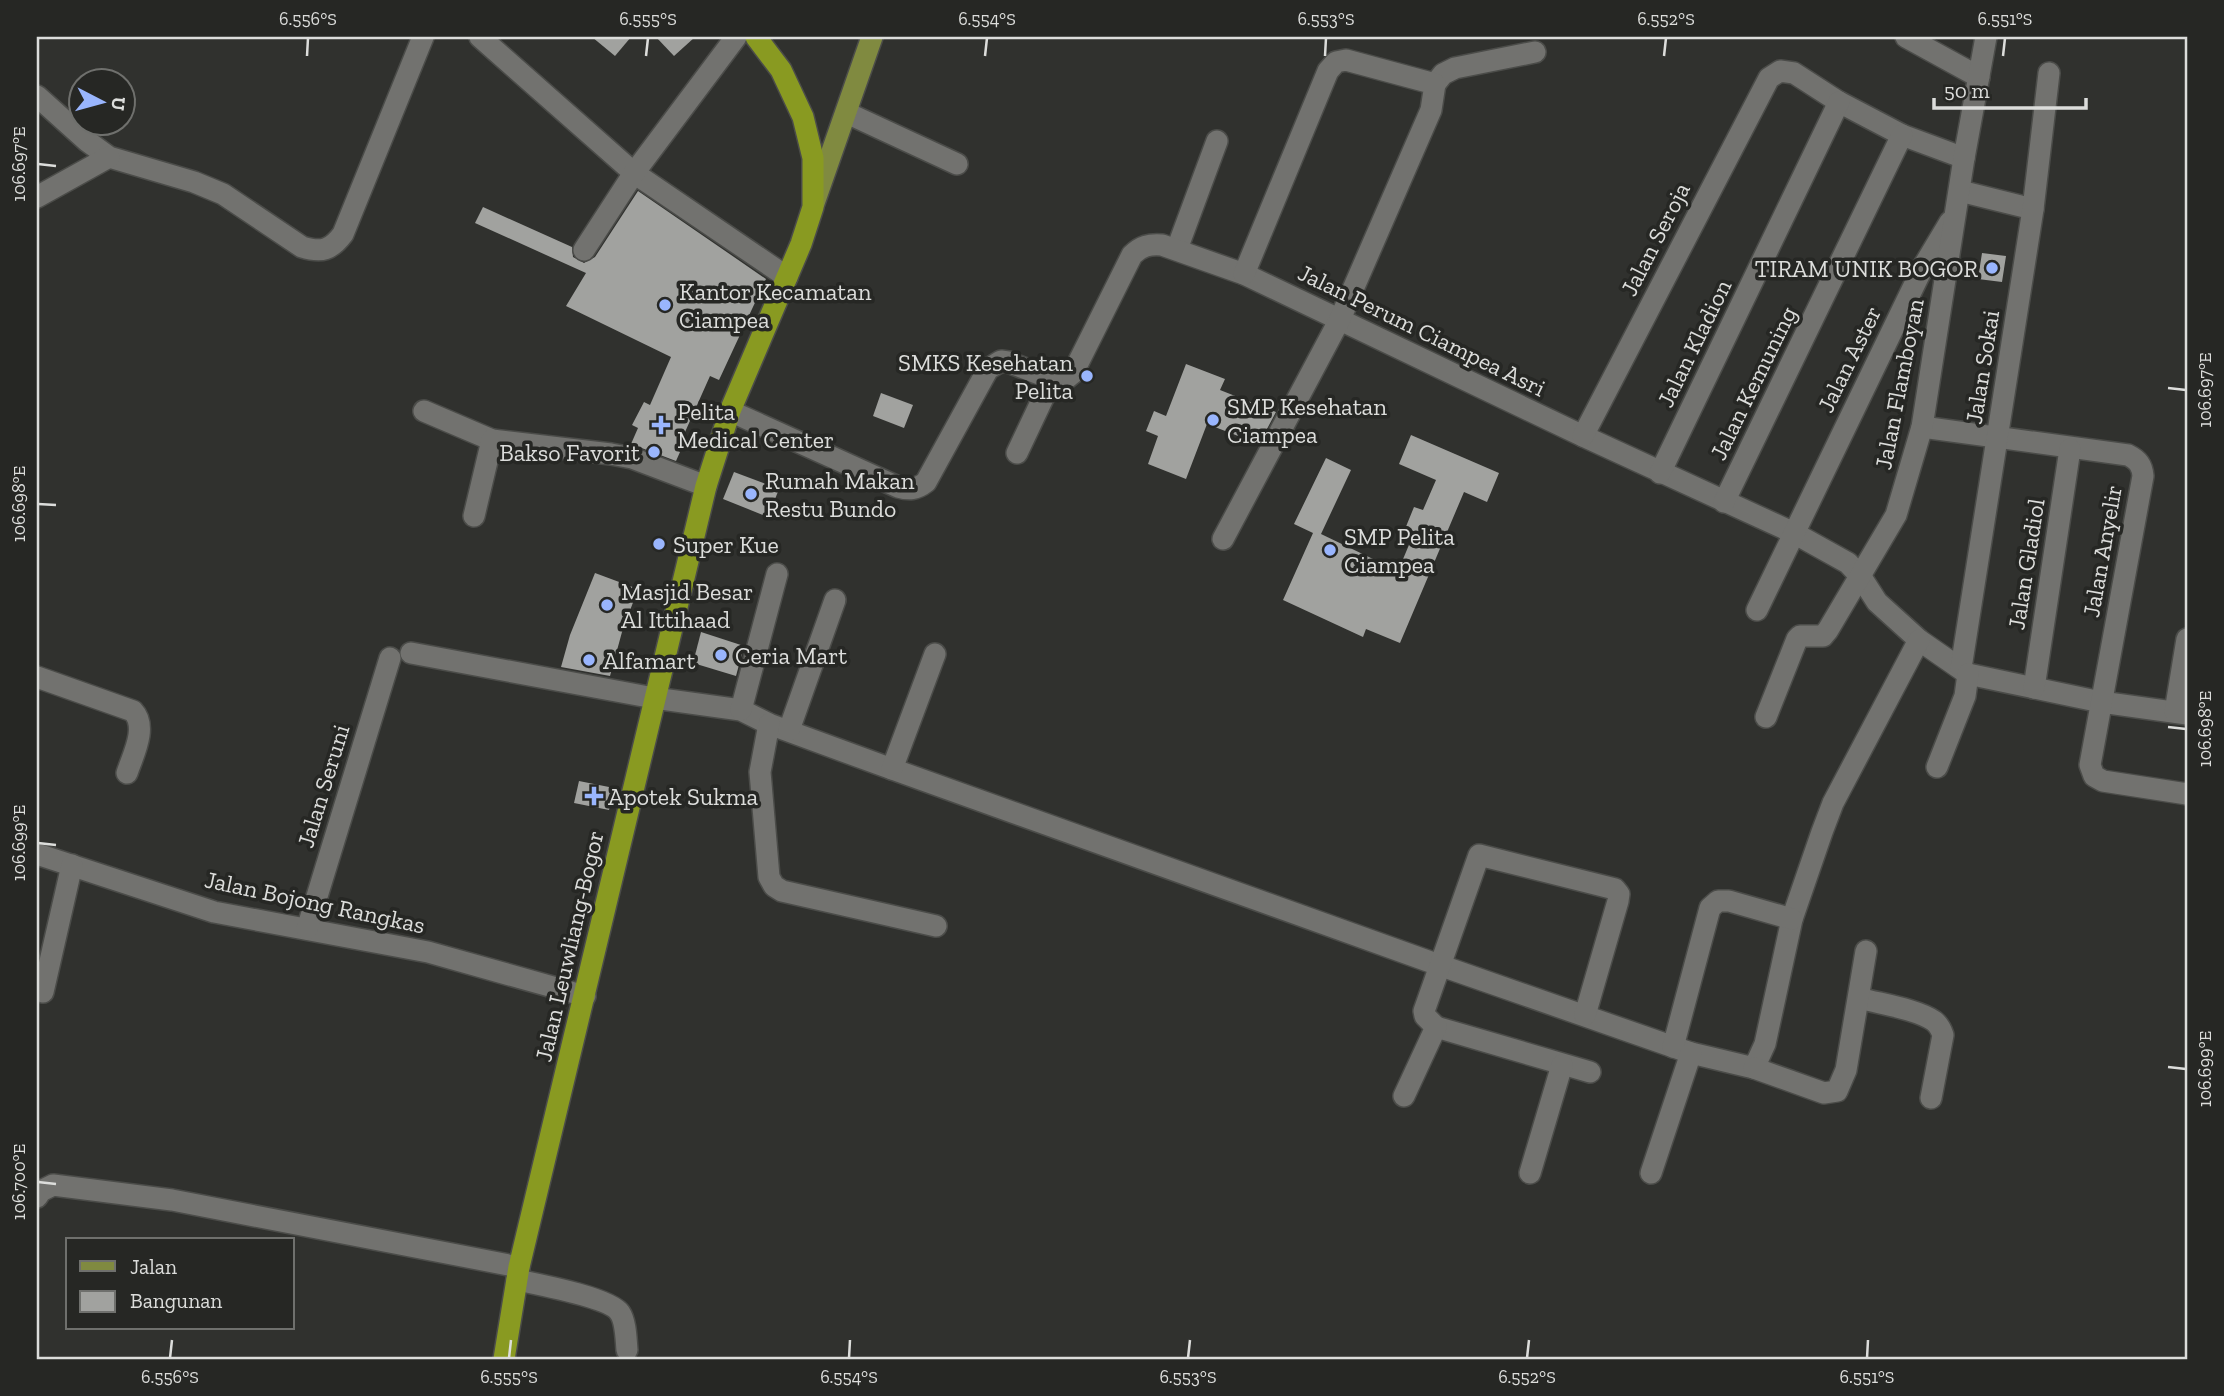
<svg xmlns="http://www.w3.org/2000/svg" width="2224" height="1396" font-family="'Zilla Slab',serif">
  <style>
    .building { fill: #a1a29f }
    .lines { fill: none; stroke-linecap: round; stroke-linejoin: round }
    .minor-casing { stroke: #4b4c49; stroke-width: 24 }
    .major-casing { stroke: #4b4c49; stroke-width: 24 }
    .highway-casing { stroke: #4b4c49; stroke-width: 24 }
    .minor { stroke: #72726f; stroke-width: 21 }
    .major { stroke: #808a40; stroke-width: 21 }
    .highway { stroke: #899a21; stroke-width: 21 }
    .ticks { fill: none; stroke: #dcdddb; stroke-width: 2.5 }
    .poi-dot { fill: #99b5fd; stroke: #262724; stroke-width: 2.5 }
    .labels { text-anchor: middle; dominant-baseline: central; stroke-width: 7; stroke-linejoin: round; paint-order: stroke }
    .street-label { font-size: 24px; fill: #dcdddb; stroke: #262724 }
    .poi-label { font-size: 24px; fill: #dcdddb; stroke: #262724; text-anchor: start }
    .neatline { fill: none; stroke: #dcdddb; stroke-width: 2.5 }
    .ticks-label { font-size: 18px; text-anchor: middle; fill: #dcdddb }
  </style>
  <rect width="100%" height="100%" fill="#30312e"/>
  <g class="building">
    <path d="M 592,37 L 631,37 L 615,56 Z"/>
    <path d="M 656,37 L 695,37 L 674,56 Z"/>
    <path d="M 638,191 L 766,279 L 719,380 L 710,376 L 677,450 L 680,452 L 676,461 L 631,444 L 638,428 L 632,425 L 644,402 L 650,405 L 671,357 L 566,306 L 586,273 L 475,223 L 483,207 L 572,247 L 573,257 L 584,263 L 595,257 Z"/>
    <path d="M 1982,253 L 2006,256 L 2002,282 L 1978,279 Z"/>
    <path d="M 1186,364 L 1225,379 L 1220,390 L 1276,412 L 1259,444 L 1207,424 L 1186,479 L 1148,464 L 1158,436 L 1146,431 L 1154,411 L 1166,416 Z"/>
    <path d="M 881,393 L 913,405 L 904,428 L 873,416 Z"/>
    <path d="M 1411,435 L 1499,473 L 1487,502 L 1464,492 L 1400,643 L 1366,629 L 1363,637 L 1283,600 L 1313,533 L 1294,524 L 1326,458 L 1351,470 L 1321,534 L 1398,571 L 1414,533 L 1405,529 L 1414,507 L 1423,510 L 1436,480 L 1399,464 Z"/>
    <path d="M 734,472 L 779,489 L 768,517 L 723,499 Z"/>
    <path d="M 595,573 L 638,589 L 622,632 L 610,676 L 561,667 L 570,635 Z"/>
    <path d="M 701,632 L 744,646 L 736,676 L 693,663 Z"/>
    <path d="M 579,781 L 614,788 L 609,810 L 574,803 Z"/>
  </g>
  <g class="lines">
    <g class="minor-casing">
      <g id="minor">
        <path d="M 480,37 L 634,173 L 787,277"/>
        <path d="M 1906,37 L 1979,77"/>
        <path d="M 1435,84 L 1443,74 L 1455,68 L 1535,52"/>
        <path d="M 37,96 L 87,141 L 109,157 L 194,182 L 223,194 L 302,247 C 322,253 331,250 343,234 L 423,37"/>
        <path d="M 847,113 L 957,164"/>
        <path d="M 1960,191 L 2033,209"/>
        <path d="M 37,197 L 109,157"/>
        <path d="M 1177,249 L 1217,141"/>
        <path d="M 584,250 L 634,173 L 736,37"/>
        <path d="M 424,411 L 492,440 L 611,454 L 632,458 L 706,486"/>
        <path d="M 730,411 L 898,487 C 909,490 916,490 926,482 L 988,369 L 1001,361 L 1008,362 L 1052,379 L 1067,378 L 1073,373 L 1132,255 C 1141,246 1149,244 1162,245 L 1244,274 L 1583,436 L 1794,533 L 1848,563 L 1861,577 L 1877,602 L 1919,640 L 1968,674 L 2101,702 L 2187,714"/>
        <path d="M 1922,427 L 2128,455 C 2138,460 2142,465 2143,476 L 2090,765 L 2094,776 L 2103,781 L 2187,794"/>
        <path d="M 1583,436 L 1769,78 L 1780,71 L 1794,73 L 1839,102 L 1902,135 L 1964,158"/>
        <path d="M 1017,453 L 1052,379"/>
        <path d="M 1660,473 L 1839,102"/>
        <path d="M 1724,502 L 1902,135"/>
        <path d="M 474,516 L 492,440"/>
        <path d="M 1223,539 L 1340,319 L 1431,110 L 1435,84 L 1346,60 L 1336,62 L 1328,71 L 1244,274"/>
        <path d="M 1757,610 L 1923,267 L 1950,222"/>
        <path d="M 411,653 L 654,698 L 741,710 L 769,724 L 892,769 L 1439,965 L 1691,1053 L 1754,1068 L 1765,1044 L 1792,919 L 1822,832 L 1833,803 L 1919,640"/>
        <path d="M 1961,668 L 2033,209 L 2049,73"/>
        <path d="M 37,677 L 133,711 C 148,727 133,755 127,773"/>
        <path d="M 2034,688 L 2070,449"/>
        <path d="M 741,710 L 777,574"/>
        <path d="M 2175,712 L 2187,639"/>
        <path d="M 1766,717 L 1797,639 L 1800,636 L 1823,636 L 1828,630 L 1896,515 L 1922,427 L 1964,158 L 1986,37"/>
        <path d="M 769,724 L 760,772 L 769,877 L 774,886 L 782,891 L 936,926"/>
        <path d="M 789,730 L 835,600"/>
        <path d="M 1937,767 L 1965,696 L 1968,674"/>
        <path d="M 892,769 L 935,654"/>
        <path d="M 37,854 L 214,912 L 428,952 L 585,996"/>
        <path d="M 307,929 L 390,658"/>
        <path d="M 43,992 L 72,865"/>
        <path d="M 1859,998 C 1880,1004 1917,1009 1934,1021 C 1939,1025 1941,1029 1943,1035 L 1931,1098"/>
        <path d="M 1436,1027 L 1590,1072"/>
        <path d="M 1673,1047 L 1710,908 L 1718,901 L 1729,901 L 1792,919"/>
        <path d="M 1754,1068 L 1824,1093 L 1837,1091 L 1846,1070 L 1866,951"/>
        <path d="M 1404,1096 L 1436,1027 L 1425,1016 L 1424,1011 L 1479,855 L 1615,889 L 1619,894 L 1618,901 L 1585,1015"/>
        <path d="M 1530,1173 L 1562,1065"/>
        <path d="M 1651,1173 L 1691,1053"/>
        <path d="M 37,1197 L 41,1191 L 53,1185 L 172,1200 L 519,1267"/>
        <path d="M 517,1280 C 536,1284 611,1298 620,1313 C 626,1322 626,1340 627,1350"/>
      </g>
    </g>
    <g class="major-casing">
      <path id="major" d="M 814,203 L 872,37"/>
    </g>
    <g class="highway-casing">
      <path id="highway" d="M 504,1359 L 519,1267 L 706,486 L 730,411 L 801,244 L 813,207 L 813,158 L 803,117 L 781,70 L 756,37"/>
    </g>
    <use href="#minor" class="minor"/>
    <use href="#major" class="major"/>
    <use href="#highway" class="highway"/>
  </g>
  <path class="ticks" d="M 307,56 L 308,38M 646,56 L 648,38M 985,56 L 987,38M 1325,56 L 1326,38M 1664,56 L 1666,38M 2003,56 L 2005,38M 38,164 L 56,166M 2168,388 L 2186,390M 38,504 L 56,505M 2168,727 L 2186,729M 38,843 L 56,845M 2168,1067 L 2186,1069M 38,1182 L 56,1184M 170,1358 L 172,1340M 509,1358 L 511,1340M 849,1358 L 850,1340M 1188,1358 L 1190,1340M 1527,1358 L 1529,1340M 1867,1358 L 1868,1340"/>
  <g class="poi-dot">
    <circle cx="1992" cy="268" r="7"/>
    <circle cx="665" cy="305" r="7"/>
    <circle cx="1087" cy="376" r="7"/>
    <circle cx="1213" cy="420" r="7"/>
    <path d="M657.5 414.5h7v7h7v7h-7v7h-7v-7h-7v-7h7z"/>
    <circle cx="654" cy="452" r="7"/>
    <circle cx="751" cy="494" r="7"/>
    <circle cx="659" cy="544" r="7"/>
    <circle cx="1330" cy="550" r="7"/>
    <circle cx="607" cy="605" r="7"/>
    <circle cx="721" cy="655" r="7"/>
    <circle cx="589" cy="660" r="7"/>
    <path d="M590.5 785.5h7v7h7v7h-7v7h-7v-7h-7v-7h7z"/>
  </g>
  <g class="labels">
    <g class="street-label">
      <text transform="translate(1655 239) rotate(-63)">Jalan Seroja</text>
      <text transform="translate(1422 330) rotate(26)">Jalan Perum Ciampea Asri</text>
      <text transform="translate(1694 343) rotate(-64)">Jalan Kladion</text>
      <text transform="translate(1849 359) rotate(-64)">Jalan Aster</text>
      <text transform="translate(1982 367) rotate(-81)">Jalan Sokai</text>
      <text transform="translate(1753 383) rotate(-64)">Jalan Kemuning</text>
      <text transform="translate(1899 384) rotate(-79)">Jalan Flamboyan</text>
      <text transform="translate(2102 551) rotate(-80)">Jalan Anyelir</text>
      <text transform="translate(2026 564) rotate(-81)">Jalan Gladiol</text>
      <text transform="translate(323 786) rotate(-73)">Jalan Seruni</text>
      <text transform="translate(315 902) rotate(12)">Jalan Bojong Rangkas</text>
      <text transform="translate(569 946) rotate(-77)">Jalan Leuwliang-Bogor</text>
    </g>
    <g class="poi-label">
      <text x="1978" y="268" text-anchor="end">TIRAM UNIK BOGOR</text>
      <text x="679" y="291">Kantor Kecamatan<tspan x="679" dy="28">Ciampea</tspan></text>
      <text x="1073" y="362" text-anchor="end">SMKS Kesehatan<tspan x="1073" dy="28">Pelita</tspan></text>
      <text x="1227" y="406">SMP Kesehatan<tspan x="1227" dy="28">Ciampea</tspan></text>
      <text x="677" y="411">Pelita<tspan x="677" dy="28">Medical Center</tspan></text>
      <text x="640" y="452" text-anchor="end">Bakso Favorit</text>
      <text x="765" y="480">Rumah Makan<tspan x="765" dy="28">Restu Bundo</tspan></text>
      <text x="1344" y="536">SMP Pelita<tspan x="1344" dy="28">Ciampea</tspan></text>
      <text x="673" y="544">Super Kue</text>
      <text x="621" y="591">Masjid Besar<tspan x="621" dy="28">Al Ittihaad</tspan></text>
      <text x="735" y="655">Ceria Mart</text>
      <text x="603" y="660">Alfamart</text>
      <text x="608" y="796">Apotek Sukma</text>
    </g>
  </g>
  <rect width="2224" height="1396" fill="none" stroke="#262724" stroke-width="77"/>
  <rect x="66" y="1238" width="228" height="91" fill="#262724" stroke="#6f706d" stroke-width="2"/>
  <rect x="80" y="1261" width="35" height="10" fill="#808a40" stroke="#6f706d" stroke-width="2"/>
  <text x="130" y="1274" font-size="21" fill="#dcdddb">Jalan</text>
  <rect x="80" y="1291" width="35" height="21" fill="#a1a29f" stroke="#6f706d" stroke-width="2"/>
  <text x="130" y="1308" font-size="21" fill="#dcdddb">Bangunan</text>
  <g transform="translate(102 102) rotate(96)"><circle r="33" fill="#262724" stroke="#6f706d" stroke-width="2"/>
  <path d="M0-5L12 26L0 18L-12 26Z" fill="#99b5fd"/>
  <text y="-10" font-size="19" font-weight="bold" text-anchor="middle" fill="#dcdddb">U</text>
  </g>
  <path d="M1934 98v10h152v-10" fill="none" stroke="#dcdddb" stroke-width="3.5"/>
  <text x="1944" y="98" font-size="21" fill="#dcdddb" stroke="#262724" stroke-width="5" paint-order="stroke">50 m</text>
  <rect x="38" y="38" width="2148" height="1320" class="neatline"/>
  <g class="ticks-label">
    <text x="308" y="25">6.556°S</text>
    <text x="648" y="25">6.555°S</text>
    <text x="987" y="25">6.554°S</text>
    <text x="1326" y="25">6.553°S</text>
    <text x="1666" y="25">6.552°S</text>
    <text x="2005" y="25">6.551°S</text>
    <text transform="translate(19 164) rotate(-90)" y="6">106.697°E</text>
    <text transform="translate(2205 390) rotate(-90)" y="6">106.697°E</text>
    <text transform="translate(19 504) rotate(-90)" y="6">106.698°E</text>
    <text transform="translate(2205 729) rotate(-90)" y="6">106.698°E</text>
    <text transform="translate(19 843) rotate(-90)" y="6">106.699°E</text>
    <text transform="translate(2205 1069) rotate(-90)" y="6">106.699°E</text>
    <text transform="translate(19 1182) rotate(-90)" y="6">106.700°E</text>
    <text x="170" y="1383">6.556°S</text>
    <text x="509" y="1383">6.555°S</text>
    <text x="849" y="1383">6.554°S</text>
    <text x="1188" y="1383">6.553°S</text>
    <text x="1527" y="1383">6.552°S</text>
    <text x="1867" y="1383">6.551°S</text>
  </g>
</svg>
